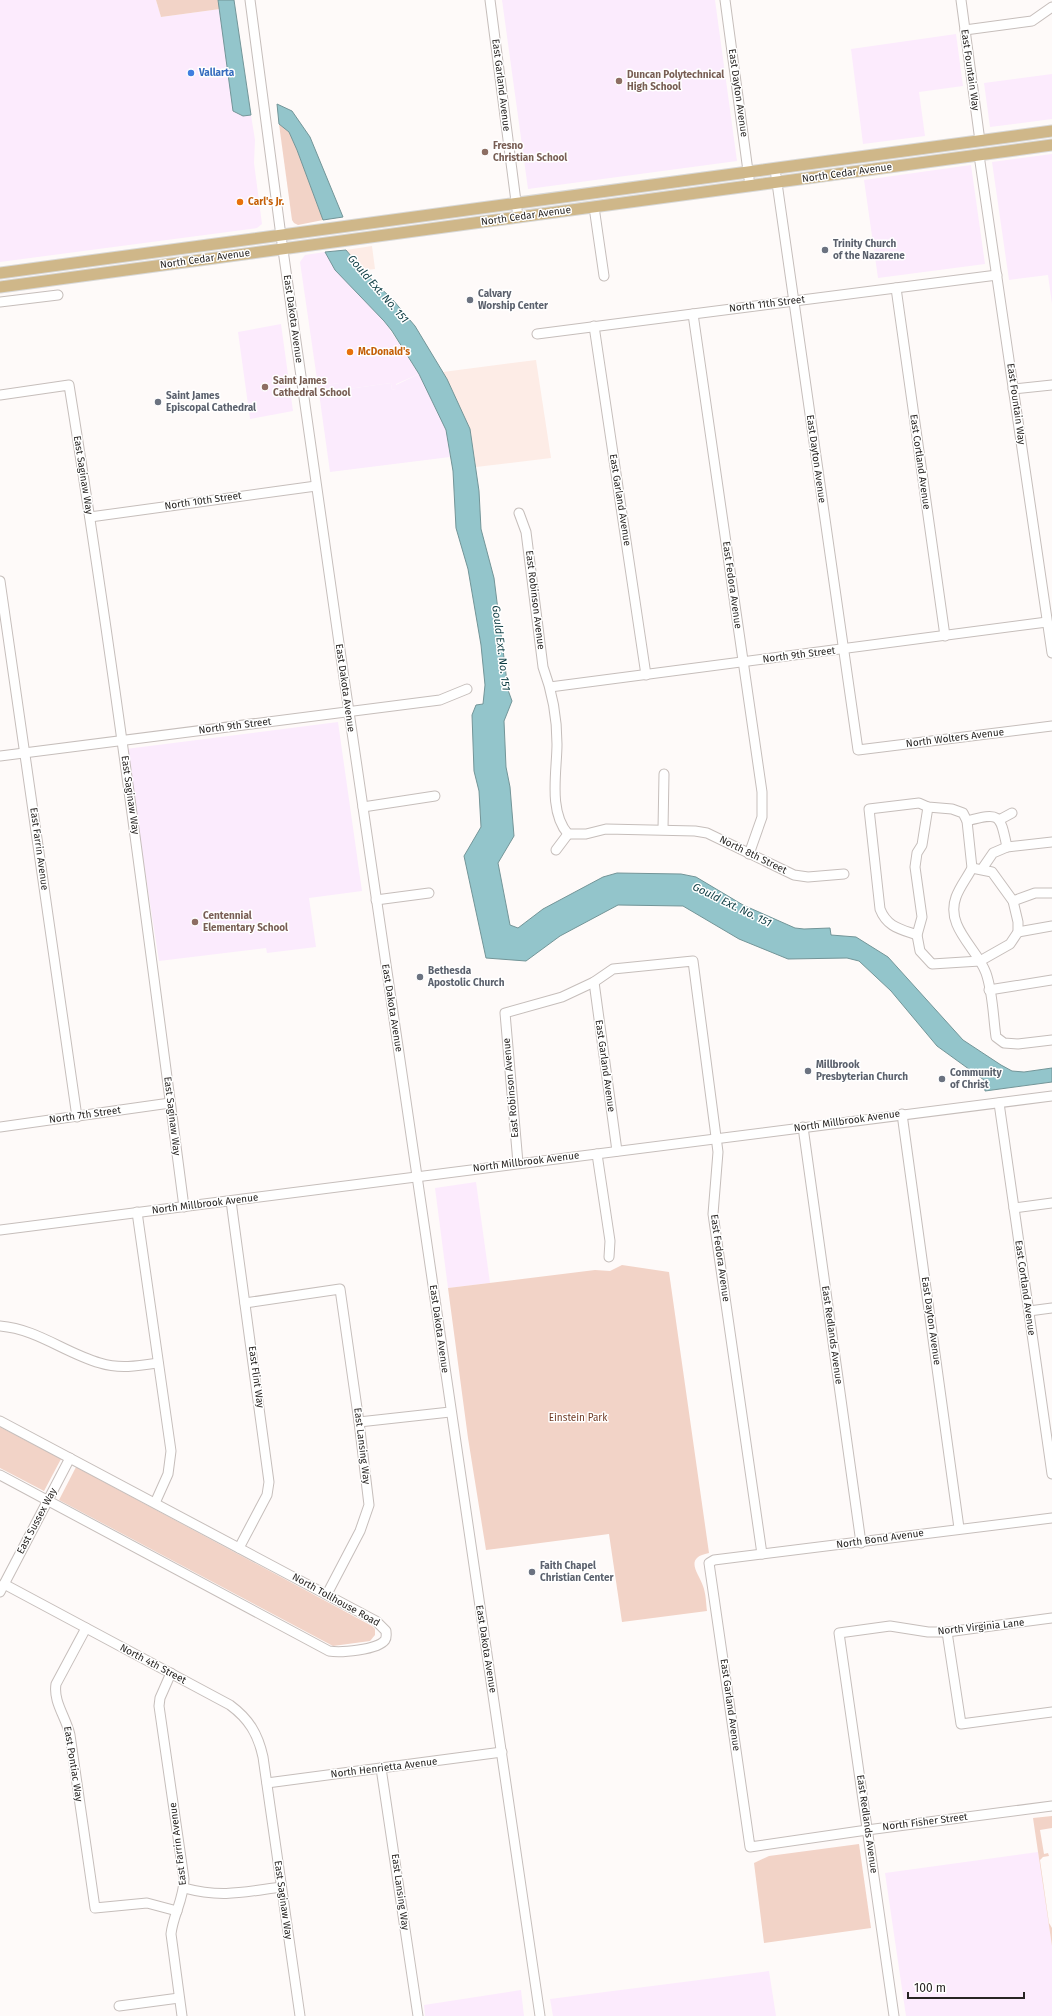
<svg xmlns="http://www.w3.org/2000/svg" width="1052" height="2016" font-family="'Fira Sans',sans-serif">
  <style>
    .commercial { fill: #fcebfd }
    .built { fill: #fdece6 }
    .education { fill: #fbebfd }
    .green { fill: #f2d3c7 }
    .water { fill: #93c5cb; stroke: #739598 }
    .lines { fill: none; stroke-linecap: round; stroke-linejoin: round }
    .minor-casing { stroke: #c6bebb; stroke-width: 11 }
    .major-casing { stroke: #d8d8d7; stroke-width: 13 }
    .minor { stroke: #fff; stroke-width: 9 }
    .major { stroke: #cfb789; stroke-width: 11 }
    .shop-dot { fill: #3f7fe0; stroke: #fff; stroke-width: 1.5 }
    .education-dot { fill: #8d6e63; stroke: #fff; stroke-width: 1.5 }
    .food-dot { fill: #e8710a; stroke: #fff; stroke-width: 1.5 }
    .worship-dot { fill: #6b7280; stroke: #fff; stroke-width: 1.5 }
    .labels { text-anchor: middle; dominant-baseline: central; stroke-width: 3; stroke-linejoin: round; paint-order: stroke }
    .street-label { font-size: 10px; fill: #272422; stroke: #fff }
    .shop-label { font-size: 10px; font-weight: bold; fill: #366cbe; stroke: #fff; text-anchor: start }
    .education-label { font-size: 10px; font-weight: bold; fill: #785e54; stroke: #fff; text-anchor: start }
    .food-label { font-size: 10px; font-weight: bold; fill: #c56008; stroke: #fff; text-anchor: start }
    .worship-label { font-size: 10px; font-weight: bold; fill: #5b616d; stroke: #fff; text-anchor: start }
    .park-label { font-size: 10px; fill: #6e3923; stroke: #fff }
    .water-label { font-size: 11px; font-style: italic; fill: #0d3c42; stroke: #fff }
  </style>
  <rect width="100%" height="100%" fill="#fefaf9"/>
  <g class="commercial">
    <path d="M 0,0 L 156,0 L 161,17 L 220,9 L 233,111 L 243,116 L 251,115 L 255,140 L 254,163 L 262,224 L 257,228 L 0,262 Z"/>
    <path d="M 956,34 L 963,86 L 919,92 L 925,136 L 863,144 L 851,49 Z"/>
    <path d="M 1052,74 L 1052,119 L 990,127 L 984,83 Z"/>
    <path d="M 1052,154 L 1052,304 L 1048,275 L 1009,280 L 992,162 Z"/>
    <path d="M 971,165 L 985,264 L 878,278 L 864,180 Z"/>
    <path d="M 325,252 L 336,270 L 384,321 L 419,374 L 396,384 L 396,389 L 392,390 L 391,383 L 341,390 L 339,383 L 318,386 L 300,262 L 305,255 Z"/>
    <path d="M 281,324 L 293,411 L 250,419 L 238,332 Z"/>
    <path d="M 476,1182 L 490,1283 L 448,1288 L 435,1188 Z"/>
    <path d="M 1038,1852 L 1052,1946 L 1052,2016 L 906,2016 L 885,1873 Z"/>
    <path d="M 769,1971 L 776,2016 L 553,2016 L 550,1999 Z"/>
    <path d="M 521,1990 L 524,2016 L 425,2016 L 424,2005 Z"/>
  </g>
  <g class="built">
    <path d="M 372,246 L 375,269 L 367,270 L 367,275 L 346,250 Z"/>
    <path d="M 536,360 L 551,458 L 476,467 L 470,429 L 443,372 Z"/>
  </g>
  <g class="education">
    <path d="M 502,0 L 715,0 L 737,161 L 528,189 Z"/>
    <path d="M 419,374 L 446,430 L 450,457 L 330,472 L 318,386 L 340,383 L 341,390 L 391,383 L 392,390 L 396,389 L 396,385 Z"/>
    <path d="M 338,722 L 362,891 L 309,898 L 316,947 L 267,953 L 266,948 L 159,961 L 126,749 Z"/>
  </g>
  <g class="green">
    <path d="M 156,0 L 218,0 L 220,9 L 161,17 Z"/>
    <path d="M 279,124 L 289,132 L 297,150 L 323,220 L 298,225 L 294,223 L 292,220 Z"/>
    <path d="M 622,1265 L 669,1272 L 709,1553 C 683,1558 699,1573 703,1586 C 706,1594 706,1603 707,1611 L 622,1622 L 609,1534 L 486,1550 L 468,1438 L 448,1288 L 595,1270 L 610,1271 Z"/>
    <path d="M 0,1427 L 61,1459 L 44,1491 L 0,1468 Z"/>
    <path d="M 76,1467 L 372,1626 L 375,1629 L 375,1635 L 370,1641 L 333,1646 L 59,1500 Z"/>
    <path d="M 1052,1816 L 1052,1828 L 1040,1830 L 1044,1854 L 1048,1853 L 1049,1856 L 1043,1857 L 1040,1860 L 1049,1923 L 1052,1928 L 1052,1946 L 1033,1818 Z"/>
    <path d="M 859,1844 L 871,1928 L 764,1943 L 754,1863 L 769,1856 Z"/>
  </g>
  <g class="water">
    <path d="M 218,0 L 234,0 L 251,115 L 243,116 L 233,111 Z"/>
    <path d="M 277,104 L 292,111 L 310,137 L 343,217 L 323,220 L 297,150 L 289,132 L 279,124 Z"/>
    <path d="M 346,250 L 367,275 L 393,300 L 415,326 L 447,379 L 470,429 L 479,491 L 481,529 L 494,578 L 508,690 L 512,701 L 504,721 L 506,767 L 510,787 L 514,836 L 498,863 L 510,925 L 518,928 L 543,909 L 603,877 L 617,873 L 681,874 L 696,877 L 743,905 L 795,928 L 804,929 L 830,928 L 831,935 L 856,937 L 888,957 L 963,1040 L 1001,1065 L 1012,1071 L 1024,1072 L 1052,1068 L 1052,1082 L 985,1091 L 984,1080 L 937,1046 L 891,991 L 859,961 L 847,958 L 788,959 L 739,939 L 683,906 L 618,905 L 560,936 L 526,961 L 486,958 L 464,856 L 481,827 L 479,791 L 474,771 L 472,715 L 476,705 L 483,704 L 485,685 L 481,645 L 468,569 L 456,528 L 453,471 L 446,430 L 419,374 L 392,331 L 384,321 L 335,270 L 325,252 Z"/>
  </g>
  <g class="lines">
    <g class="minor-casing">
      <g id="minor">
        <path d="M 250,0 L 281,236 L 342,664 L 540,2016"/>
        <path d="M 490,0 L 518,217"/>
        <path d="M 725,0 L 750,186"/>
        <path d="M 961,0 L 980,141"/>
        <path d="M 965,30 L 1032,21 L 1052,7"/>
        <path d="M 979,155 L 1052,653"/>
        <path d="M 775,169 L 858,750 L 1052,726"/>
        <path d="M 594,207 L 604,276"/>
        <path d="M 896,288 L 945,636"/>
        <path d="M 0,302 L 58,295"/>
        <path d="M 693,314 L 762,792 L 762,817 L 749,854"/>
        <path d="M 594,326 L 646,675"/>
        <path d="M 537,334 L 997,275"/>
        <path d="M 1013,389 L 1052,385"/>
        <path d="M 0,395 L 69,385 C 113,658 148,932 184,1207"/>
        <path d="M 519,513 L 526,532 L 543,667 C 552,691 557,719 557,744 C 557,771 548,811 568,834"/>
        <path d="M 90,517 L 316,486"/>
        <path d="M 0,581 L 77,1117"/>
        <path d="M 550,687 L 1047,622"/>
        <path d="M 0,756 L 440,700 L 467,689"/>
        <path d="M 363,807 L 435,796"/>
        <path d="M 928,807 L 922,845 L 917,853 L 915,867 L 922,917 L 917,935 L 920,951 L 932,964 L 980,961 L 1010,944 L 1018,932 L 1018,922 L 1013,901 L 992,872 L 972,868"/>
        <path d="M 999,820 L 1012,813"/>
        <path d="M 967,821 C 1000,812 1000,814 1007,847"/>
        <path d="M 663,829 L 664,774"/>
        <path d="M 568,834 L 586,834 L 606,829 L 695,831 L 707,833 L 794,875 L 808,877 L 844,874"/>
        <path d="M 556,850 L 568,834"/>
        <path d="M 982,869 L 993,853 L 1007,847 L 1052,842"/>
        <path d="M 376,900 L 429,893"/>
        <path d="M 1013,901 L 1035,893 L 1052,893"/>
        <path d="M 1018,932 L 1052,926"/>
        <path d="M 917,935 C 900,929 887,927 880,909 L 869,809 L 919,803 L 928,807 L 952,809 L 963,813 L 967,821 L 972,868 C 967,878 960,886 956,897 C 945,927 977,948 986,973 C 993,993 993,1016 996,1037 L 1004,1043 L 1018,1044 L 1052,1040"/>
        <path d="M 594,982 L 617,1151"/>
        <path d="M 989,990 L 1052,980"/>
        <path d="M 999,1103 L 1052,1474"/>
        <path d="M 902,1114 L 959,1528"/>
        <path d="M 0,1127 L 170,1103"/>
        <path d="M 803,1127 L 861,1543"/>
        <path d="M 597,1154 L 610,1241 L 609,1257"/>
        <path d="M 518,1163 L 505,1013 L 562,997 L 594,982 L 613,969 L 693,961 L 718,1152 L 713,1214 L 762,1554"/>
        <path d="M 231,1201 L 269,1482 L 267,1495 L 239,1548"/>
        <path d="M 1014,1208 L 1052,1203"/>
        <path d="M 137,1212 L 171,1451 L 168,1474 L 155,1503"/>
        <path d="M 0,1230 L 1052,1096"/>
        <path d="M 245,1303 L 340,1289 L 359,1422 L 369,1505 L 360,1531 L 327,1594"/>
        <path d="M 1029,1311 L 1052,1308"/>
        <path d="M 0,1326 C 37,1329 65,1353 100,1363 C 119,1369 138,1366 158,1363"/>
        <path d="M 0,1421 L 376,1621 L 386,1631 C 386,1634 387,1637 385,1640 C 378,1650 340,1653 329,1651 L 0,1475"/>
        <path d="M 359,1422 L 450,1412"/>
        <path d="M 1052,1518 L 714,1560 L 709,1563 L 750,1847 L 867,1830 L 1052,1806"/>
        <path d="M 4,1584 L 230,1705 C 249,1719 258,1734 263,1757 L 300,2016"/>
        <path d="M 0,1592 L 70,1458"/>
        <path d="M 86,1628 L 56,1684 C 53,1702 66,1717 70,1735 L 95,1908 L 147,1903 L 177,1911"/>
        <path d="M 947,1632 L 961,1724 L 1052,1712"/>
        <path d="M 171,1673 L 160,1698 L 159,1706 L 184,1879 C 184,1899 173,1915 171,1934 L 182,2016"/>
        <path d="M 381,1768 L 418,2016"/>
        <path d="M 267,1783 L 502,1752"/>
        <path d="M 184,1888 C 222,1898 244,1892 281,1887"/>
        <path d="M 119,2006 L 179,1998"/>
        <path d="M 894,2016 L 839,1633 L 890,1626 L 928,1632 L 947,1632 L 1052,1618"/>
      </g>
    </g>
    <g class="major-casing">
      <g id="major">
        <path d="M 0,273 L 1052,131"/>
        <path d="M 0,287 L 1052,145"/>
      </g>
    </g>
    <use href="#minor" class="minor"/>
    <use href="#major" class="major"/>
  </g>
  <circle class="shop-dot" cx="191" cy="73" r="4"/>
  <g class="education-dot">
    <circle cx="619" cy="81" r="4"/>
    <circle cx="485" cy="152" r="4"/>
    <circle cx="265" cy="387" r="4"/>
    <circle cx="195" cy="922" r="4"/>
  </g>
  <g class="food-dot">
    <circle cx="240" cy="202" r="4"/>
    <circle cx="350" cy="352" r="4"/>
  </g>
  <g class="worship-dot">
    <circle cx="825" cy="250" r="4"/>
    <circle cx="470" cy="300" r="4"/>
    <circle cx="158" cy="402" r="4"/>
    <circle cx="420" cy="977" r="4"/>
    <circle cx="808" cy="1071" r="4"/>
    <circle cx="942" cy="1079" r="4"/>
    <circle cx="532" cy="1572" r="4"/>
  </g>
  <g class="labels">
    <g class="street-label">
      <text transform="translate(970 70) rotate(82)">East Fountain Way</text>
      <text transform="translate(501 85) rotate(83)">East Garland Avenue</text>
      <text transform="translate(738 93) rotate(82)">East Dayton Avenue</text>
      <text transform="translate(847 173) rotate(-8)">North Cedar Avenue</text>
      <text transform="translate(526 216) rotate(-8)">North Cedar Avenue</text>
      <text transform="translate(205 259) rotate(-8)">North Cedar Avenue</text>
      <text transform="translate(767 304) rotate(-7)">North 11th Street</text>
      <text transform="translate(293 319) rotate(82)">East Dakota Avenue</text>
      <text transform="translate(1016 404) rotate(82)">East Fountain Way</text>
      <text transform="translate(816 459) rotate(82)">East Dayton Avenue</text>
      <text transform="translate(920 462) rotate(82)">East Cortland Avenue</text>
      <text transform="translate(83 475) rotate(81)">East Saginaw Way</text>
      <text transform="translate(620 500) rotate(81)">East Garland Avenue</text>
      <text transform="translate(203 501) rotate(-8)">North 10th Street</text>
      <text transform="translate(732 585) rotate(82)">East Fedora Avenue</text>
      <text transform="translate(535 600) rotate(83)">East Robinson Avenue</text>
      <text transform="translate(799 655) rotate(-7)">North 9th Street</text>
      <text transform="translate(345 688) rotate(82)">East Dakota Avenue</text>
      <text transform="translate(235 726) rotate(-7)">North 9th Street</text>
      <text transform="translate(955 738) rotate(-7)">North Wolters Avenue</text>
      <text transform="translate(130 795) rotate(82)">East Saginaw Way</text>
      <text transform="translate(39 849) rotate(82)">East Farrin Avenue</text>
      <text transform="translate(753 855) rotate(26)">North 8th Street</text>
      <text transform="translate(392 1008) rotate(81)">East Dakota Avenue</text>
      <text transform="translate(605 1066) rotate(82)">East Garland Avenue</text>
      <text transform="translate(511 1088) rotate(-95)">East Robinson Avenue</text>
      <text transform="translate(85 1115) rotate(-8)">North 7th Street</text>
      <text transform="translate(172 1116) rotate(83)">East Saginaw Way</text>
      <text transform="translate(847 1121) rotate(-8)">North Millbrook Avenue</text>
      <text transform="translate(526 1162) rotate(-7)">North Millbrook Avenue</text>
      <text transform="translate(205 1204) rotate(-7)">North Millbrook Avenue</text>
      <text transform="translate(720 1258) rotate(82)">East Fedora Avenue</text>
      <text transform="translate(1025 1288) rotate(82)">East Cortland Avenue</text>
      <text transform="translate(931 1321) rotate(82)">East Dayton Avenue</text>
      <text transform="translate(439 1329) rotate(82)">East Dakota Avenue</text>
      <text transform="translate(832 1335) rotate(82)">East Redlands Avenue</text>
      <text transform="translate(256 1377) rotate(82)">East Flint Way</text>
      <text transform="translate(362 1446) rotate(83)">East Lansing Way</text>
      <text transform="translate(37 1521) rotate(-62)">East Sussex Way</text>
      <text transform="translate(880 1539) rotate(-8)">North Bond Avenue</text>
      <text transform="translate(336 1600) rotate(29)">North Tollhouse Road</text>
      <text transform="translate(981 1627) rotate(-6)">North Virginia Lane</text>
      <text transform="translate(486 1649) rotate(81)">East Dakota Avenue</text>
      <text transform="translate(153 1664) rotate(28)">North 4th Street</text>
      <text transform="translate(730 1705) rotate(82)">East Garland Avenue</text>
      <text transform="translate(73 1764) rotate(81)">East Pontiac Way</text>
      <text transform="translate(384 1768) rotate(-7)">North Henrietta Avenue</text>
      <text transform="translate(925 1822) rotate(-7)">North Fisher Street</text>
      <text transform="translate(867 1824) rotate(82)">East Redlands Avenue</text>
      <text transform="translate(178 1844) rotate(-97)">East Farrin Avenue</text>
      <text transform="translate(400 1892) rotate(82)">East Lansing Way</text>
      <text transform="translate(283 1900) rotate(82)">East Saginaw Way</text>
    </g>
    <g class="shop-label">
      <text x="199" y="73">Vallarta</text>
    </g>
    <g class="education-label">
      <text x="627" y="75">Duncan Polytechnical<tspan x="627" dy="12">High School</tspan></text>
      <text x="493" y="146">Fresno<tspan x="493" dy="12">Christian School</tspan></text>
      <text x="273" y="381">Saint James<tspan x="273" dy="12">Cathedral School</tspan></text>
      <text x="203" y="916">Centennial<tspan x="203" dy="12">Elementary School</tspan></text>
    </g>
    <g class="food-label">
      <text x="248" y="202">Carl's Jr.</text>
      <text x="358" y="352">McDonald's</text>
    </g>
    <g class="worship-label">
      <text x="833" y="244">Trinity Church<tspan x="833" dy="12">of the Nazarene</tspan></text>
      <text x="478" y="294">Calvary<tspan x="478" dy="12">Worship Center</tspan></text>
      <text x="166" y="396">Saint James<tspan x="166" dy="12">Episcopal Cathedral</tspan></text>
      <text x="428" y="971">Bethesda<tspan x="428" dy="12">Apostolic Church</tspan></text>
      <text x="816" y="1065">Millbrook<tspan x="816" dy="12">Presbyterian Church</tspan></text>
      <text x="950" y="1073">Community<tspan x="950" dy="12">of Christ</tspan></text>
      <text x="540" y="1566">Faith Chapel<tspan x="540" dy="12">Christian Center</tspan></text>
    </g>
    <g class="park-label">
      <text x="578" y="1418">Einstein Park</text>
    </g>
    <g class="water-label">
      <text transform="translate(378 289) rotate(49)">Gould Ext. No. 151</text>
      <text transform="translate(501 648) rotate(83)">Gould Ext. No. 151</text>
      <text transform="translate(732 905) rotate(26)">Gould Ext. No. 151</text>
    </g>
  </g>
  <path d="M908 1992v6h116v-6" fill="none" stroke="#272422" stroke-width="2"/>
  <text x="914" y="1992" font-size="12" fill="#272422" stroke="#ffffff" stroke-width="3" paint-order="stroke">100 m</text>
</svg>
